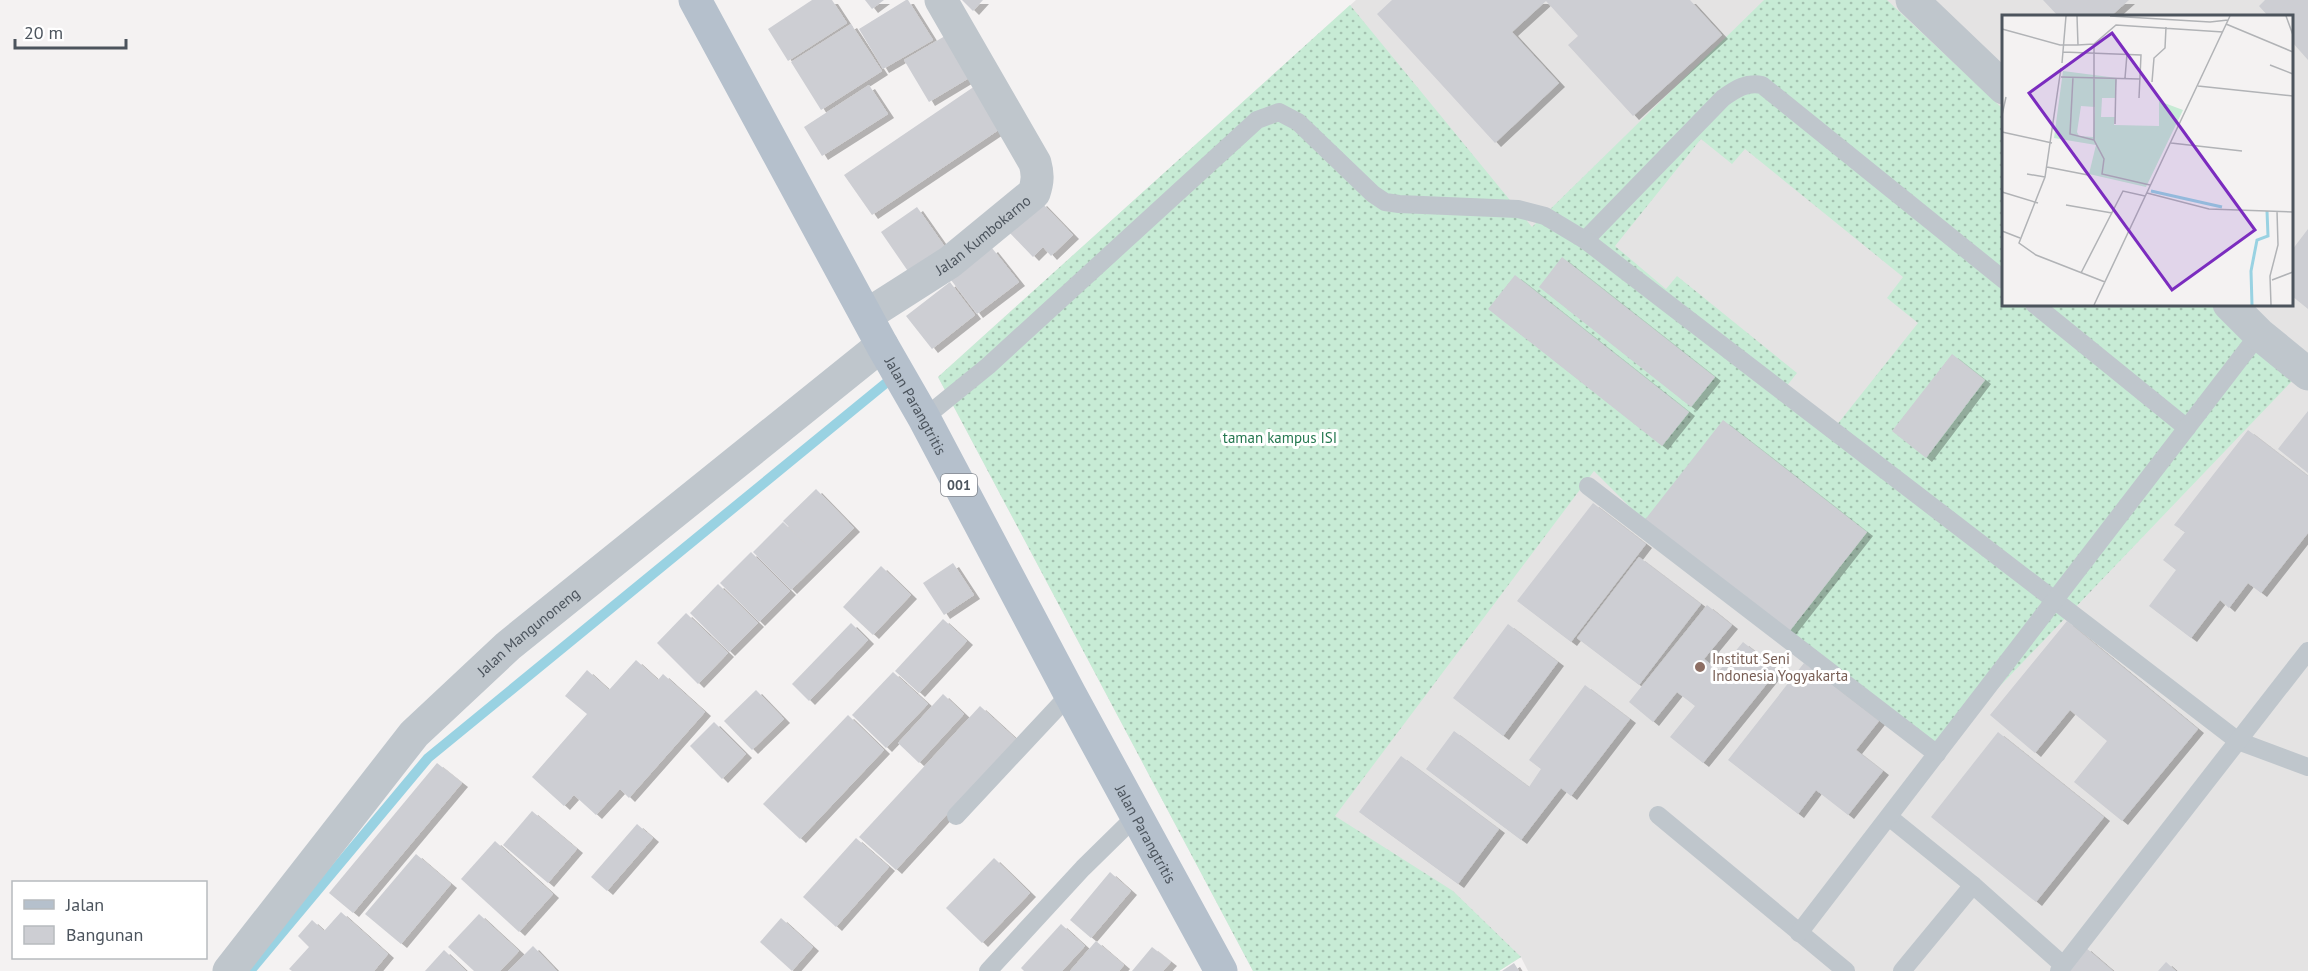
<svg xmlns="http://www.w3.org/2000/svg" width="2308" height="971" font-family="'PT Sans',sans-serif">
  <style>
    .education { fill: #e4e3e3; fill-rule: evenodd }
    .grass { fill: url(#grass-dots); fill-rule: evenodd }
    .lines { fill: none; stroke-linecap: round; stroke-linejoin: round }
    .stream { stroke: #99d2e2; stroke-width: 10 }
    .building { fill: #cdced3; filter: url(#shadow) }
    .lane { stroke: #bfc6cc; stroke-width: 18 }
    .street { stroke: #bfc6cc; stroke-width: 33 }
    .primary { stroke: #b5c0cc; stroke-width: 33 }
    .education-dot { fill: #8d6e63; stroke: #fff; stroke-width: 2 }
    .labels { text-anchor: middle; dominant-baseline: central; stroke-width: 6; stroke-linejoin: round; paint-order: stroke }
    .shield { fill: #fff; stroke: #82878e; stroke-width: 1.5 }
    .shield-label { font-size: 14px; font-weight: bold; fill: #4c545d }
    .street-label { font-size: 15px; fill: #4c545d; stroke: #fff }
    .park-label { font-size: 15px; fill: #24774f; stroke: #fff }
    .education-label { font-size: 15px; fill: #785e54; stroke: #fff; text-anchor: start }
    .inset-river { fill: none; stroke: #99d2e2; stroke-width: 3 }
    .inset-road { fill: none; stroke: #b1b3b6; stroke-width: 1.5 }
    .view { fill: #7b2cbf; fill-opacity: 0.15; stroke: #7b2cbf; stroke-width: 3 }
    .inset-edge { fill: none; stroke: #4c545d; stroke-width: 3 }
  </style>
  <defs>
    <pattern id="grass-dots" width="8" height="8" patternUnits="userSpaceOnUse" patternTransform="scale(1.5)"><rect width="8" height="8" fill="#c7ebd5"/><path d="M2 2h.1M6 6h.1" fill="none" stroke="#a4c1b0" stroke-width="1.8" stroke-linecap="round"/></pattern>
    <filter id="shadow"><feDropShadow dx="6" dy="4" stdDeviation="0" flood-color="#0004"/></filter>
  </defs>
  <rect width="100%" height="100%" fill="#f4f2f2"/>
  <path class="education" d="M 1356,0 L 2308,0 L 2308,971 L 1528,971 L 1521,957 L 1499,971 L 1253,971 L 938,377 ZM 2004,16 L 2292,16 L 2292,304 L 2004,304 Z"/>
  <path class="grass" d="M 1764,0 L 1887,0 L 2003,109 L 2004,304 L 2212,305 L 2293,380 L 1934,755 L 1788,633 L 1867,532 L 1644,521 L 1594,471 L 1335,816 L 1453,891 L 1521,957 L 1499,971 L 1253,971 L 938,377 L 1350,5 L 1532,227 ZM 1701,139 L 1732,164 L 1745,149 L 1903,277 L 1887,298 L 1918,323 L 1832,431 L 1782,392 L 1797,373 L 1677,276 L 1666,289 L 1615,246 Z"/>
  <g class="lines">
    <path class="stream" d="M 250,971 L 428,758 L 886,383"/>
  </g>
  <g class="building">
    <path d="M 812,0 L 832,0 L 847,23 L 788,61 L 768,29 Z"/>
    <path d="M 865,0 L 884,0 L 872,9 Z"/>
    <path d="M 906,0 L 908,0 L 933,40 L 883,69 L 859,29 Z"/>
    <path d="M 962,0 L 983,0 L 973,11 Z"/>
    <path d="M 1392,0 L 1690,0 L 1722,35 L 1633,116 L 1568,45 L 1578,36 L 1546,1 L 1512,32 L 1559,83 L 1495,143 L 1377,14 Z"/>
    <path d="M 2043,0 L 2129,0 L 2111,16 L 2058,16 Z"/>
    <path d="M 2265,0 L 2308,0 L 2308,60 L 2292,42 L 2292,16 L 2268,16 L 2259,6 Z"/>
    <path d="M 851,24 L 882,71 L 821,110 L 791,62 Z"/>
    <path d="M 945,36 L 969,78 L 929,102 L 904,60 Z"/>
    <path d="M 869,85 L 888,114 L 822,156 L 804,127 Z"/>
    <path d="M 975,86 L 1003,127 L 872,215 L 844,175 Z"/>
    <path d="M 1041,202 L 1073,235 L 1051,256 L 1043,247 L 1033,257 L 1009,232 Z"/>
    <path d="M 917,207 L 950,254 L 914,280 L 881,232 Z"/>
    <path d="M 2308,229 L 2308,309 L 2292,296 L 2292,250 Z"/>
    <path d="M 992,248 L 1019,282 L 977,314 L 951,280 Z"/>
    <path d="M 1562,257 L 1715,377 L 1691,407 L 1539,287 Z"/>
    <path d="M 1515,275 L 1689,412 L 1662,446 L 1488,309 Z"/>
    <path d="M 950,282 L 975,315 L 932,349 L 906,316 Z"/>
    <path d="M 1952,354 L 1985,380 L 1926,458 L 1892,431 Z"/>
    <path d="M 2308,411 L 2308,473 L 2278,449 Z"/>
    <path d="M 1723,420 L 1867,532 L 1788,633 L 1644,521 Z"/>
    <path d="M 2248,430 L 2308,476 L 2308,533 L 2261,593 L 2248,583 L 2229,608 L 2220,600 L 2191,638 L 2149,606 L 2176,570 L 2163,560 L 2185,532 L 2174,525 Z"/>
    <path d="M 816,489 L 854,528 L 791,590 L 753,552 L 783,522 L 811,549 L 783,521 Z"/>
    <path d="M 1593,503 L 1646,544 L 1571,642 L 1517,601 Z"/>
    <path d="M 751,552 L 790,591 L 759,622 L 720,583 Z"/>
    <path d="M 1639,557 L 1701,604 L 1639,685 L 1577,638 Z"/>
    <path d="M 953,563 L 974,595 L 944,615 L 923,583 Z"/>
    <path d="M 881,566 L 911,595 L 873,635 L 843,607 Z"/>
    <path d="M 718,584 L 758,623 L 729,652 L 690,613 Z"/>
    <path d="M 1707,605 L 1732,625 L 1704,659 L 1719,671 L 1743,642 L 1778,670 L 1703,763 L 1670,737 L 1695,706 L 1677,692 L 1653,722 L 1629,702 Z"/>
    <path d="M 686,613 L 728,653 L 698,684 L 657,643 Z"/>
    <path d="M 943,619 L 967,641 L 919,693 L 895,671 Z"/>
    <path d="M 2067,621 L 2198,729 L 2122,821 L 2074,782 L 2107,741 L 2070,710 L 2035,753 L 1990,715 Z"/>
    <path d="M 851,623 L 868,640 L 809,701 L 792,684 Z"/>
    <path d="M 1508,624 L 1558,662 L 1503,736 L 1453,698 Z"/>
    <path d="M 636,660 L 658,680 L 663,674 L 705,712 L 629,798 L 620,789 L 596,815 L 574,795 L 564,806 L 532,777 L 587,714 L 565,696 L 587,670 L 609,690 Z"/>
    <path d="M 1804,663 L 1879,721 L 1856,750 L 1883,771 L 1848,815 L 1816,790 L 1798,814 L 1728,760 Z"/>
    <path d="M 893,672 L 928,704 L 886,748 L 852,715 Z"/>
    <path d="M 1585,685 L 1630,719 L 1571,796 L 1561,788 L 1521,840 L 1426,769 L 1454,731 L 1529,787 L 1541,769 L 1529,760 Z"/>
    <path d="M 756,690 L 784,719 L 752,750 L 724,721 Z"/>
    <path d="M 943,694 L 964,714 L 919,763 L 898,743 Z"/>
    <path d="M 980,706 L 1016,739 L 896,870 L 859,837 Z"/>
    <path d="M 848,715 L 884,750 L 800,839 L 763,804 Z"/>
    <path d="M 714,722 L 746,754 L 722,779 L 690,746 Z"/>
    <path d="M 1998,732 L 2104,817 L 2036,902 L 1931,817 Z"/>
    <path d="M 1401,756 L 1499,829 L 1458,884 L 1359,812 Z"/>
    <path d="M 437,763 L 462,783 L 353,913 L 329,893 Z"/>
    <path d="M 532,811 L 577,849 L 548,883 L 503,845 Z"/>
    <path d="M 637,824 L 653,838 L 607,891 L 591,877 Z"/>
    <path d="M 856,838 L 889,867 L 836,927 L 803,897 Z"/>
    <path d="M 495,841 L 553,894 L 519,932 L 461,879 Z"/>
    <path d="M 416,854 L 451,884 L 401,944 L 365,914 Z"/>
    <path d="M 994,858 L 1030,893 L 982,943 L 946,908 Z"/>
    <path d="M 1110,872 L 1131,891 L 1091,938 L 1070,920 Z"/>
    <path d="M 341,912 L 388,954 L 374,971 L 292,971 L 289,969 L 309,947 L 298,936 L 312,920 L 324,931 Z"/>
    <path d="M 479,914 L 519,951 L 500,971 L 474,971 L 448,947 Z"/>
    <path d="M 781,918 L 813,947 L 792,971 L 760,942 Z"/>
    <path d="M 1061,924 L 1085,946 L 1062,971 L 1024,971 L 1021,968 Z"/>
    <path d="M 1096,941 L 1124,965 L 1119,971 L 1070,971 Z"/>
    <path d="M 533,946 L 557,971 L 508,971 Z"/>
    <path d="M 1152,947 L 1171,962 L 1163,971 L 1132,971 Z"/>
    <path d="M 2085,947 L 2113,971 L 2064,971 Z"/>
    <path d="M 444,950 L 466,971 L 425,971 Z"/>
    <path d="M 2166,962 L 2176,971 L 2158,971 Z"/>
    <path d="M 1514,963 L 1519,971 L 1502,971 Z"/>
  </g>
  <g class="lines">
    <g class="lane">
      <path d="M 1585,240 L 1723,98 C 1736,89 1746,82 1762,85 L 2004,280"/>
      <path d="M 2034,304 L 2187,428"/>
      <path d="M 924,418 L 988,366 L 1257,120 L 1279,112 L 1298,122 L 1373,194 L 1385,202 L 1399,204 L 1518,209 L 1545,216 L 1585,240 L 2238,741 L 2308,767"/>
      <path d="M 1588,486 L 1937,754"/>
      <path d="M 1658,815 L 1846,971"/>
      <path d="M 956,816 L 1070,694"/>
      <path d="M 1889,817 L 1973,885 L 2063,965"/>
      <path d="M 1799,933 L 2259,334"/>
      <path d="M 988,971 L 1083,868 L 1136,816"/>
      <path d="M 1902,971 L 1973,885"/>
      <path d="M 2059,971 L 2308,651"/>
    </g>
    <g class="street">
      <path d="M 1912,0 L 2004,88"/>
      <path d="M 2229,304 L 2259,334 L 2308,374"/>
      <path id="s1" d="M 867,315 L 950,262 L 1034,193 C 1038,181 1038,174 1035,163 L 941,0"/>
      <path id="s2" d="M 229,971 L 414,734 L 508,646 L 882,345"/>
    </g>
    <path class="primary" id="s3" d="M 695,0 L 882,345 L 924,418 L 1070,694 L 1221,971"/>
  </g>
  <circle class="education-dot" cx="1700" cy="667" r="6"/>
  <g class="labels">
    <rect class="shield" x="941" y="474" width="36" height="22" rx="4.5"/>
    <g class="shield-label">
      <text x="959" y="485">001</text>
    </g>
    <g class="street-label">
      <text stroke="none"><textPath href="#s1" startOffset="141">Jalan Kumbokarno</textPath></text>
      <text stroke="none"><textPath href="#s3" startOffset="462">Jalan Parangtritis</textPath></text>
      <text stroke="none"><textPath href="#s2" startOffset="454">Jalan Mangunoneng</textPath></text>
      <text stroke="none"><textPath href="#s3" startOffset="948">Jalan Parangtritis</textPath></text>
    </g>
    <g class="park-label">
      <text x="1280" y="437">taman kampus ISI</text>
    </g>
    <g class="education-label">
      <text x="1712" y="658">Institut Seni<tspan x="1712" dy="17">Indonesia Yogyakarta</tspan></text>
    </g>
  </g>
  <g transform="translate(2002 15)">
    <rect width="291" height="291" fill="#f4f2f2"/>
    <path d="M 61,56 L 115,63 L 113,83 L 100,83 L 99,102 L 113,102 L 112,110 L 157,111 L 157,86 L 181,95 L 144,172 L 87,159 L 94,130 L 52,123 ZM 79,91 L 93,92 L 91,122 L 77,121 L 75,117 Z" fill="#c7ebd5" fill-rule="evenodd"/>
    <path class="inset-river" d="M 149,176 L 220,192M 250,290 L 249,256 L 255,225 L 266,221 L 265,196"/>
    <path class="inset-road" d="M 75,1 L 76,30 L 92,29 L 114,10 L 221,17M 108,1 L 208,7 L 226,5M 284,1 L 291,20M 224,9 L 291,37M 0,14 L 58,30 L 76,30M 92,29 L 92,125 L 102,144 L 100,159 L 148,170M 61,37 L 139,40 L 137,83M 60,48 L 64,1M 268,50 L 291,59M 59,53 L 43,162 L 17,228 L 34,240 L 103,267M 59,62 L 138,64M 71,62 L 68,119 L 92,125M 123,63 L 125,39M 150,67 L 152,43 L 163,33 L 164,12M 196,71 L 291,81M 0,100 L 4,82M 113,109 L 114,63M 0,117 L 50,128M 169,128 L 240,136M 45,152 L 86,160M 25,159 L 43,162M 0,177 L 36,188M 145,178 L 207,194 L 291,197M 64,190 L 110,198M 0,216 L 18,223M 79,258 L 121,176 L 143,181M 270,265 L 291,257M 92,290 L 228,1M 269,290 L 268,261 L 276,230 L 275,196"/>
    <path class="view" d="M 110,18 L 253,215 L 170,275 L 27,78 Z"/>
    <rect width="291" height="291" class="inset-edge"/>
  </g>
  <rect x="12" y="881" width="195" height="78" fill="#ffffff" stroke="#b7bbbe" stroke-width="1.5"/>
  <rect x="24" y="900" width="30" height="9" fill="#b5c0cc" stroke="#b7bbbe" stroke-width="1.5"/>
  <text x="66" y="911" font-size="18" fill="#4c545d">Jalan</text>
  <rect x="24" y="926" width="30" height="18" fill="#cdced3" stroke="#b7bbbe" stroke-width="1.5"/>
  <text x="66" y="941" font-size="18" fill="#4c545d">Bangunan</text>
  <path d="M15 39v9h111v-9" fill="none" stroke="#4c545d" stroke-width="3"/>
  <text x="24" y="39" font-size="18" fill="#4c545d" stroke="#ffffff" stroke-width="4.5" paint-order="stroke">20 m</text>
</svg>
